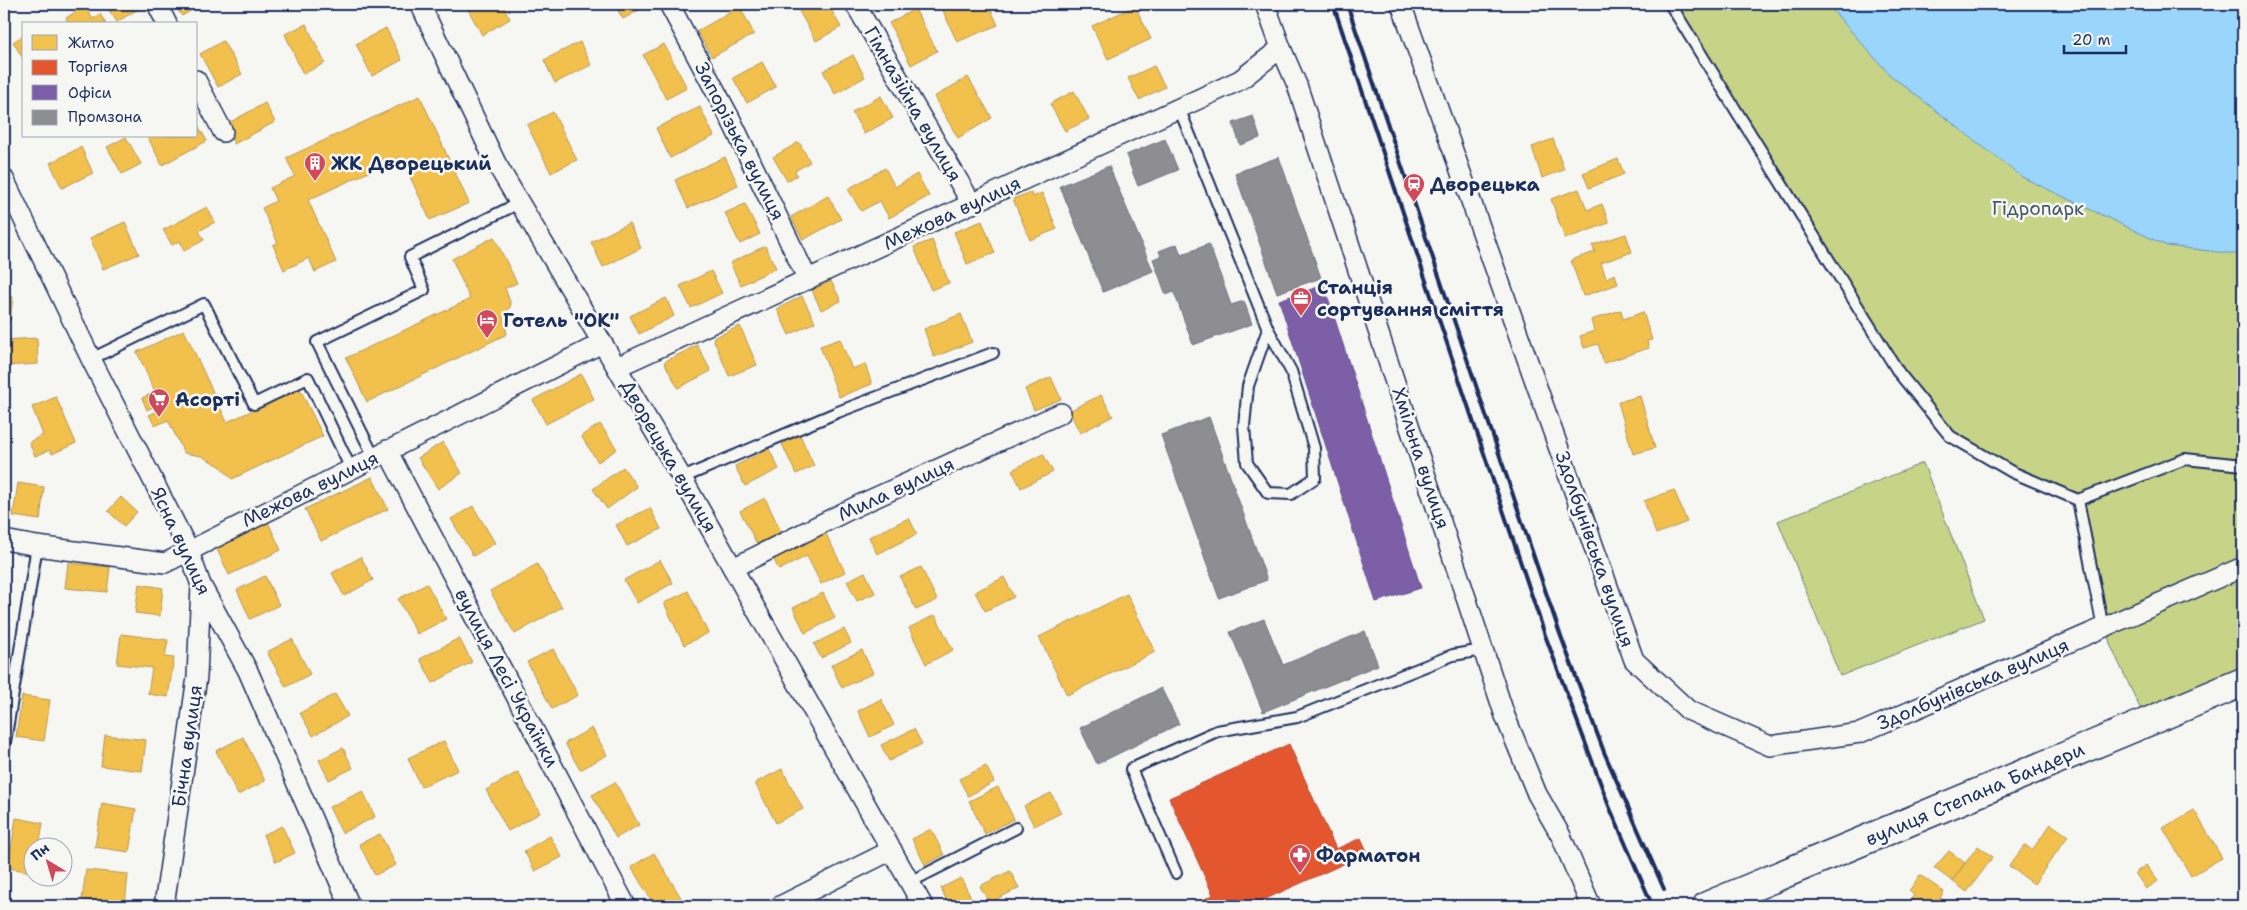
<svg xmlns="http://www.w3.org/2000/svg" width="2247" height="910" font-family="'Shantell Sans',sans-serif">
  <style>
    .green { fill: #c7d488; stroke: #718273 }
    .water { fill: #9ad5fb; stroke: #6793bc }
    .homes { fill: #f2c14e; stroke: #b29553 }
    .shops { fill: #e4572e; stroke: #a84b3c }
    .offices { fill: #7b5ea7; stroke: #5e5091 }
    .industry { fill: #8d8d92; stroke: #6b7182 }
    .lines { fill: none; stroke-linecap: round; stroke-linejoin: round }
    .service-casing { stroke: #1b2f5e; stroke-width: 14 }
    .minor-casing { stroke: #1b2f5e; stroke-width: 22 }
    .secondary-casing { stroke: #1b2f5e; stroke-width: 31 }
    .service { stroke: #f6f6f2; stroke-width: 10 }
    .minor { stroke: #f6f6f2; stroke-width: 19 }
    .secondary { stroke: #f6f6f2; stroke-width: 28 }
    .rail { stroke: #1b2f5e; stroke-width: 4 }
    .labels { text-anchor: middle; dominant-baseline: central; stroke-width: 5; stroke-linejoin: round; paint-order: stroke }
    .street-label { font-size: 19px; fill: #1b2f5e; stroke: #f6f6f2 }
    .poi-label { font-size: 19px; font-weight: bold; fill: #1b2f5e; stroke: #f6f6f2; text-anchor: start }
    .park-label { font-size: 19px; fill: #465868; stroke: #f6f6f2 }
  </style>
  <rect width="100%" height="100%" fill="#f6f6f2"/>
  <filter id="ink" filterUnits="userSpaceOnUse"><feTurbulence type="fractalNoise" baseFrequency=".02" numOctaves="2"/><feDisplacementMap in="SourceGraphic" scale="10" xChannelSelector="R" yChannelSelector="G"/><feConvolveMatrix kernelMatrix="1 2 1 2 8 2 1 2 1" color-interpolation-filters="sRGB"/></filter>
  <g filter="url(#ink)">
    <g class="green">
      <path d="M 1670,4 L 2243,4 L 2243,682 L 2146,721 L 2110,644 L 2078,500 L 1950,436 L 1899,373 Z"/>
      <path d="M 1923,463 L 1984,619 L 1840,676 L 1778,521 Z"/>
    </g>
    <path class="water" d="M 1827,4 L 2243,4 L 2243,255 L 2167,246 L 2022,177 L 1890,75 Z"/>
    <g class="homes">
      <path d="M 105,4 L 142,4 L 143,6 L 117,22 Z"/>
      <path d="M 174,4 L 202,4 L 182,16 Z"/>
      <path d="M 465,4 L 502,4 L 510,19 L 482,35 Z"/>
      <path d="M 614,4 L 641,4 L 643,8 L 623,19 Z"/>
      <path d="M 795,4 L 828,4 L 841,27 L 816,41 Z"/>
      <path d="M 940,4 L 974,4 L 977,11 L 989,6 L 998,25 L 957,42 Z"/>
      <path d="M 84,6 L 93,19 L 100,14 L 106,24 L 69,24 L 66,18 Z"/>
      <path d="M 1135,6 L 1151,39 L 1108,59 L 1092,26 Z"/>
      <path d="M 740,7 L 754,34 L 712,57 L 697,31 Z"/>
      <path d="M 915,9 L 937,51 L 911,65 L 889,23 Z"/>
      <path d="M 306,24 L 325,63 L 303,74 L 285,34 Z"/>
      <path d="M 386,28 L 402,60 L 372,76 L 356,44 Z"/>
      <path d="M 24,35 L 24,60 L 13,42 Z"/>
      <path d="M 223,41 L 242,74 L 218,87 L 200,54 Z"/>
      <path d="M 580,42 L 591,65 L 555,83 L 544,60 Z"/>
      <path d="M 664,44 L 687,88 L 666,99 L 643,55 Z"/>
      <path d="M 853,55 L 865,77 L 835,94 L 823,71 Z"/>
      <path d="M 762,62 L 776,87 L 747,103 L 733,78 Z"/>
      <path d="M 1154,66 L 1165,87 L 1139,100 L 1128,78 Z"/>
      <path d="M 968,77 L 992,118 L 958,138 L 934,97 Z"/>
      <path d="M 1074,91 L 1089,119 L 1065,131 L 1050,104 Z"/>
      <path d="M 420,96 L 469,203 L 430,220 L 401,157 L 308,200 L 336,262 L 315,272 L 309,258 L 284,270 L 273,245 L 278,243 L 262,208 L 276,201 L 270,188 L 295,176 L 286,158 Z"/>
      <path d="M 881,96 L 893,118 L 864,134 L 852,112 Z"/>
      <path d="M 265,103 L 275,122 L 234,144 L 225,125 Z"/>
      <path d="M 700,107 L 714,136 L 670,158 L 656,128 Z"/>
      <path d="M 553,112 L 577,160 L 551,173 L 527,125 Z"/>
      <path d="M 196,122 L 207,141 L 162,165 L 148,138 L 152,136 L 196,136 Z"/>
      <path d="M 126,137 L 141,164 L 122,174 L 107,147 Z"/>
      <path d="M 1553,139 L 1564,170 L 1542,178 L 1532,147 Z"/>
      <path d="M 799,142 L 810,162 L 795,171 L 797,175 L 787,181 L 773,157 Z"/>
      <path d="M 81,147 L 93,173 L 62,188 L 50,163 Z"/>
      <path d="M 725,157 L 738,185 L 688,208 L 675,180 Z"/>
      <path d="M 1618,159 L 1624,174 L 1589,188 L 1583,173 Z"/>
      <path d="M 885,168 L 895,187 L 917,174 L 929,196 L 889,218 L 880,201 L 861,211 L 848,189 Z"/>
      <path d="M 1579,189 L 1587,210 L 1602,204 L 1609,223 L 1565,239 L 1551,199 Z"/>
      <path d="M 1031,192 L 1033,197 L 1042,193 L 1057,229 L 1030,240 L 1013,199 Z"/>
      <path d="M 828,196 L 841,219 L 803,240 L 791,217 Z"/>
      <path d="M 745,204 L 760,234 L 740,244 L 725,213 Z"/>
      <path d="M 207,207 L 215,222 L 199,231 L 204,240 L 184,251 L 180,241 L 172,245 L 163,230 Z"/>
      <path d="M 982,221 L 995,253 L 967,264 L 954,232 Z"/>
      <path d="M 125,222 L 139,254 L 103,269 L 90,238 Z"/>
      <path d="M 629,223 L 641,248 L 603,267 L 591,242 Z"/>
      <path d="M 1626,234 L 1632,252 L 1601,263 L 1606,278 L 1615,274 L 1618,284 L 1583,296 L 1571,260 L 1595,252 L 1592,245 Z"/>
      <path d="M 494,237 L 517,283 L 505,288 L 511,305 L 503,318 L 507,334 L 367,402 L 346,358 L 470,299 L 452,259 Z"/>
      <path d="M 932,240 L 949,283 L 931,290 L 914,247 Z"/>
      <path d="M 765,246 L 776,268 L 741,285 L 730,263 Z"/>
      <path d="M 711,271 L 722,293 L 691,308 L 680,286 Z"/>
      <path d="M 831,281 L 841,301 L 821,310 L 812,290 Z"/>
      <path d="M 4,296 L 13,297 L 10,321 L 4,320 Z"/>
      <path d="M 802,296 L 815,322 L 789,335 L 777,309 Z"/>
      <path d="M 666,298 L 674,316 L 639,334 L 630,316 Z"/>
      <path d="M 1621,310 L 1623,319 L 1643,312 L 1652,340 L 1647,341 L 1649,348 L 1604,363 L 1598,344 L 1584,348 L 1580,336 L 1594,331 L 1591,320 Z"/>
      <path d="M 961,314 L 972,342 L 934,357 L 924,329 Z"/>
      <path d="M 740,326 L 757,365 L 729,376 L 713,338 Z"/>
      <path d="M 184,330 L 227,422 L 300,389 L 323,436 L 232,479 L 220,466 L 201,456 L 184,453 L 168,420 L 155,426 L 149,415 L 163,409 L 161,403 L 147,410 L 142,398 L 155,392 L 137,352 Z"/>
      <path d="M 37,338 L 38,364 L 4,366 L 4,340 Z"/>
      <path d="M 840,339 L 852,369 L 865,364 L 872,384 L 839,397 L 820,346 Z"/>
      <path d="M 697,345 L 711,371 L 678,388 L 664,362 Z"/>
      <path d="M 581,374 L 594,399 L 546,424 L 533,400 Z"/>
      <path d="M 1051,377 L 1061,399 L 1034,410 L 1025,389 Z"/>
      <path d="M 1101,395 L 1113,416 L 1080,433 L 1069,411 Z"/>
      <path d="M 1640,396 L 1655,448 L 1633,454 L 1618,402 Z"/>
      <path d="M 56,397 L 76,443 L 52,454 L 50,450 L 35,456 L 29,442 L 43,435 L 32,407 Z"/>
      <path d="M 600,424 L 617,449 L 598,462 L 581,436 Z"/>
      <path d="M 800,435 L 814,466 L 796,474 L 782,444 Z"/>
      <path d="M 443,442 L 462,473 L 438,489 L 418,458 Z"/>
      <path d="M 769,449 L 779,469 L 745,486 L 735,466 Z"/>
      <path d="M 1043,454 L 1053,472 L 1021,488 L 1012,470 Z"/>
      <path d="M 623,467 L 637,487 L 607,509 L 593,489 Z"/>
      <path d="M 372,477 L 388,509 L 321,541 L 305,509 Z"/>
      <path d="M 18,483 L 44,487 L 40,520 L 13,516 Z"/>
      <path d="M 1674,490 L 1687,522 L 1656,534 L 1644,501 Z"/>
      <path d="M 121,497 L 137,512 L 124,526 L 108,511 Z"/>
      <path d="M 765,498 L 781,532 L 757,544 L 740,511 Z"/>
      <path d="M 473,506 L 495,543 L 473,556 L 451,519 Z"/>
      <path d="M 650,508 L 661,529 L 627,546 L 616,525 Z"/>
      <path d="M 909,518 L 917,534 L 877,554 L 869,537 Z"/>
      <path d="M 267,520 L 281,550 L 229,575 L 215,545 Z"/>
      <path d="M 823,528 L 845,572 L 821,584 L 807,556 L 779,570 L 771,554 Z"/>
      <path d="M 361,557 L 373,580 L 344,596 L 332,573 Z"/>
      <path d="M 660,560 L 673,583 L 637,603 L 624,580 Z"/>
      <path d="M 68,563 L 110,567 L 107,592 L 65,588 Z"/>
      <path d="M 537,564 L 562,607 L 515,634 L 490,591 Z"/>
      <path d="M 921,567 L 937,600 L 916,610 L 900,577 Z"/>
      <path d="M 865,572 L 875,593 L 857,601 L 847,581 Z"/>
      <path d="M 265,576 L 279,605 L 250,619 L 237,590 Z"/>
      <path d="M 1004,577 L 1014,597 L 985,611 L 975,592 Z"/>
      <path d="M 139,584 L 163,588 L 160,616 L 135,613 Z"/>
      <path d="M 427,584 L 446,619 L 417,634 L 398,599 Z"/>
      <path d="M 688,591 L 708,633 L 684,645 L 664,603 Z"/>
      <path d="M 823,593 L 835,618 L 805,633 L 793,608 Z"/>
      <path d="M 1127,594 L 1155,652 L 1067,695 L 1039,637 Z"/>
      <path d="M 935,615 L 953,650 L 926,664 L 909,628 Z"/>
      <path d="M 844,629 L 851,643 L 821,658 L 814,644 Z"/>
      <path d="M 121,634 L 168,640 L 165,657 L 174,658 L 168,697 L 148,694 L 152,668 L 117,664 Z"/>
      <path d="M 459,638 L 472,662 L 433,683 L 420,659 Z"/>
      <path d="M 292,639 L 310,674 L 286,687 L 267,652 Z"/>
      <path d="M 553,649 L 578,695 L 552,709 L 527,662 Z"/>
      <path d="M 862,650 L 873,673 L 842,688 L 831,665 Z"/>
      <path d="M 335,694 L 348,716 L 313,736 L 300,713 Z"/>
      <path d="M 22,696 L 50,700 L 44,741 L 16,737 Z"/>
      <path d="M 881,699 L 894,725 L 870,737 L 858,711 Z"/>
      <path d="M 592,728 L 607,755 L 580,770 L 565,743 Z"/>
      <path d="M 914,729 L 922,744 L 889,761 L 881,745 Z"/>
      <path d="M 105,735 L 146,740 L 142,771 L 101,766 Z"/>
      <path d="M 243,737 L 265,781 L 238,795 L 216,751 Z"/>
      <path d="M 444,741 L 458,770 L 421,787 L 408,758 Z"/>
      <path d="M 343,748 L 353,768 L 329,780 L 319,760 Z"/>
      <path d="M 986,766 L 994,782 L 968,796 L 959,779 Z"/>
      <path d="M 782,769 L 803,809 L 776,823 L 755,783 Z"/>
      <path d="M 518,772 L 540,813 L 508,831 L 486,790 Z"/>
      <path d="M 615,782 L 639,825 L 616,838 L 592,795 Z"/>
      <path d="M 998,787 L 1014,819 L 985,834 L 969,801 Z"/>
      <path d="M 363,791 L 375,817 L 342,833 L 329,807 Z"/>
      <path d="M 1051,793 L 1061,813 L 1034,826 L 1024,806 Z"/>
      <path d="M 102,803 L 136,809 L 129,852 L 95,847 Z"/>
      <path d="M 2194,810 L 2222,858 L 2191,876 L 2163,828 Z"/>
      <path d="M 16,818 L 43,823 L 39,848 L 32,848 L 32,872 L 8,868 Z"/>
      <path d="M 2051,824 L 2068,836 L 2034,884 L 2009,866 L 2025,845 L 2032,850 Z"/>
      <path d="M 282,826 L 295,853 L 276,862 L 263,835 Z"/>
      <path d="M 931,829 L 944,855 L 925,865 L 912,839 Z"/>
      <path d="M 380,834 L 396,865 L 375,875 L 359,844 Z"/>
      <path d="M 550,836 L 562,857 L 535,871 L 524,851 Z"/>
      <path d="M 1978,846 L 1993,857 L 1967,892 L 1952,881 Z"/>
      <path d="M 1949,851 L 1965,863 L 1952,881 L 1934,868 Z"/>
      <path d="M 654,853 L 686,906 L 655,906 L 631,867 Z"/>
      <path d="M 2146,865 L 2158,881 L 2146,889 L 2135,873 Z"/>
      <path d="M 86,870 L 128,874 L 125,904 L 82,900 Z"/>
      <path d="M 1010,871 L 1019,888 L 989,903 L 980,886 Z"/>
      <path d="M 1920,875 L 1944,892 L 1940,898 L 1952,906 L 1906,906 L 1914,895 L 1909,891 Z"/>
      <path d="M 961,878 L 975,906 L 949,906 L 941,888 Z"/>
      <path d="M 814,898 L 818,904 L 825,899 L 830,906 L 801,906 Z"/>
    </g>
    <path class="shops" d="M 1289,744 L 1336,849 L 1361,838 L 1368,853 L 1250,906 L 1198,906 L 1196,903 L 1213,895 L 1169,798 Z"/>
    <path class="offices" d="M 1324,285 L 1421,588 L 1376,602 L 1279,300 Z"/>
    <g class="industry">
      <path d="M 1253,116 L 1260,138 L 1240,145 L 1233,123 Z"/>
      <path d="M 1165,139 L 1178,170 L 1138,186 L 1126,155 Z"/>
      <path d="M 1279,157 L 1321,278 L 1277,293 L 1235,173 Z"/>
      <path d="M 1109,166 L 1153,271 L 1103,292 L 1060,186 Z"/>
      <path d="M 1177,244 L 1181,255 L 1209,244 L 1231,305 L 1244,301 L 1252,324 L 1193,345 L 1174,292 L 1166,295 L 1153,259 L 1161,256 L 1159,251 Z"/>
      <path d="M 1209,417 L 1267,580 L 1219,598 L 1161,435 Z"/>
      <path d="M 1264,619 L 1283,665 L 1365,631 L 1378,665 L 1263,712 L 1230,632 Z"/>
      <path d="M 1161,688 L 1179,724 L 1097,764 L 1080,728 Z"/>
    </g>
    <g class="lines">
      <g class="service-casing">
        <g id="service">
          <path d="M 1670,4 L 1899,373 L 1950,436 L 2012,472 L 2078,500 L 2103,628"/>
          <path d="M 1179,108 L 1268,329 L 1248,386 L 1244,426 L 1247,463 L 1268,493 L 1291,494 L 1315,478 L 1314,448 L 1291,371 L 1268,329"/>
          <path d="M 91,359 L 204,304 L 254,404 L 308,378 L 351,469"/>
          <path d="M 374,457 L 317,342 L 424,290 L 410,257 L 519,203"/>
          <path d="M 682,478 L 838,412 L 993,353"/>
          <path d="M 2078,500 L 2185,459 L 2243,465"/>
          <path d="M 4,748 L 37,546"/>
          <path d="M 1176,873 L 1131,769 L 1217,731 L 1297,717 L 1453,655 L 1483,650"/>
          <path d="M 910,882 L 1016,828"/>
        </g>
      </g>
      <g class="minor-casing">
        <g id="minor">
          <path d="M 157,4 L 167,24"/>
          <path d="M 420,4 L 496,163 L 682,478 L 923,906"/>
          <path d="M 669,4 L 731,120 L 808,280"/>
          <path d="M 855,4 L 972,204"/>
          <path d="M 1265,4 L 1281,48 L 1297,85 L 1505,716 L 1537,794 L 1561,836 L 1591,906"/>
          <path d="M 1401,4 L 1634,660 L 1688,710 L 1770,746 L 1860,733 L 2243,567"/>
          <path d="M 196,80 L 223,132"/>
          <path d="M 4,179 L 91,359 L 188,549 L 201,585 L 248,671 L 350,906"/>
          <path d="M 617,367 L 1240,80 L 1281,48"/>
          <path d="M 387,450 L 626,906"/>
          <path d="M 4,540 L 37,546 L 165,563 L 602,343"/>
          <path d="M 733,568 L 859,505 L 1061,413"/>
          <path d="M 164,906 L 197,677 L 201,585"/>
          <path d="M 780,906 L 892,850"/>
        </g>
      </g>
      <g class="secondary-casing">
        <path id="secondary" d="M 1707,906 L 2243,682"/>
      </g>
      <use href="#service" class="service"/>
      <use href="#minor" class="minor"/>
      <use href="#secondary" class="secondary"/>
      <g class="rail">
        <path d="M 1333,4 L 1545,635 L 1609,806 L 1650,900"/>
        <path d="M 1347,4 L 1559,631 L 1604,752 L 1664,889"/>
      </g>
    </g>
  </g>
  <defs>
    <g id="building-pin" transform="scale(1.125)"><path d="M0 17L-7.5 6A9.5 9.5 0 1 1 7.5 6Z" fill="#d1495b" stroke="#f6f6f2"/><path d="M-4-6H4V6H1V3H-1V6H-4ZM-2.5-4.3h1.7v1.8h-1.7ZM.8-4.3h1.7v1.8H.8ZM-2.5-1h1.7V.8h-1.7ZM.8-1h1.7V.8H.8Z" fill="#fff"/></g>
    <g id="station-pin" transform="scale(1.125)"><path d="M0 17L-7.5 6A9.5 9.5 0 1 1 7.5 6Z" fill="#d1495b" stroke="#f6f6f2"/><path d="M-3-6H3Q5-6 5-4V2Q5 4 3 4L4.5 6H3L1.5 4h-3L-3 6H-4.5L-3 4Q-5 4-5 2V-4Q-5-6-3-6ZM-3.5-4v3h7v-3ZM-3.5 1v1.5H-2V1ZM2 1v1.5H3.5V1Z" fill="#fff"/></g>
    <g id="office-pin" transform="scale(1.125)"><path d="M0 17L-7.5 6A9.5 9.5 0 1 1 7.5 6Z" fill="#d1495b" stroke="#f6f6f2"/><path d="M-6-3h4V-5.5h4V-3h4V5H-6ZM-1-4.5V-3h2v-1.5ZM-6 0V1H6V0Z" fill="#fff"/></g>
    <g id="hotel-pin" transform="scale(1.125)"><path d="M0 17L-7.5 6A9.5 9.5 0 1 1 7.5 6Z" fill="#d1495b" stroke="#f6f6f2"/><path d="M-6-4.5h1.5V1H6V5H4.5V3h-9V5H-6ZM-4 0a1.8 1.8 0 1 1 3.6 0ZM.5 0V-2.5h3Q6-2.5 6 0Z" fill="#fff"/></g>
    <g id="supermarket-pin" transform="scale(1.125)"><path d="M0 17L-7.5 6A9.5 9.5 0 1 1 7.5 6Z" fill="#d1495b" stroke="#f6f6f2"/><path d="M-6-5.5h2.5l.6 2H6L4.5 2H-2.5L-4.4-4H-6ZM-1.5 3.2a1.3 1.3 0 1 0 .1 0ZM3 3.2a1.3 1.3 0 1 0 .1 0Z" fill="#fff"/></g>
    <g id="pharmacy-pin" transform="scale(1.125)"><path d="M0 17L-7.5 6A9.5 9.5 0 1 1 7.5 6Z" fill="#d1495b" stroke="#f6f6f2"/><path d="M-2-6h4v4h4v4h-4v4h-4v-4h-4v-4h4Z" fill="#fff"/></g>
  </defs>
  <g fill-rule="evenodd">
    <use href="#building-pin" x="315" y="163"/>
    <use href="#station-pin" x="1414" y="184"/>
    <use href="#office-pin" x="1301" y="298"/>
    <use href="#hotel-pin" x="487" y="320"/>
    <use href="#supermarket-pin" x="159" y="399"/>
    <use href="#pharmacy-pin" x="1300" y="855"/>
  </g>
  <g class="labels">
    <g class="street-label">
      <text transform="translate(913 104) rotate(60)">Гімназійна вулиця</text>
      <text transform="translate(740 141) rotate(63)">Запорізька вулиця</text>
      <text transform="translate(952 213) rotate(-25)">Межова вулиця</text>
      <text transform="translate(669 456) rotate(60)">Дворецька вулиця</text>
      <text transform="translate(1421 458) rotate(72)">Хмільна вулиця</text>
      <text transform="translate(310 489) rotate(-26)">Межова вулиця</text>
      <text transform="translate(896 489) rotate(-25)">Мила вулиця</text>
      <text transform="translate(181 541) rotate(65)">Ясна вулиця</text>
      <text transform="translate(1595 549) rotate(71)">Здолбунівська вулиця</text>
      <text transform="translate(507 678) rotate(62)">вулиця Лесі Українки</text>
      <text transform="translate(1973 684) rotate(-23)">Здолбунівська вулиця</text>
      <text transform="translate(187 746) rotate(-82)">Бічна вулиця</text>
      <text transform="translate(1975 794) rotate(-23)">вулиця Степана Бандери</text>
    </g>
    <g class="poi-label">
      <text x="331" y="163">ЖК Дворецький</text>
      <text x="1430" y="184">Дворецька</text>
      <text x="1317" y="287">Станція<tspan x="1317" dy="22">сортування сміття</tspan></text>
      <text x="503" y="320">Готель "ОК"</text>
      <text x="175" y="399">Асорті</text>
      <text x="1316" y="855">Фарматон</text>
    </g>
    <g class="park-label">
      <text x="2038" y="208">Гідропарк</text>
    </g>
  </g>
  <rect width="2247" height="910" fill="none" stroke="#f6f6f2" stroke-width="20"/>
  <rect x="10" y="10" width="2227" height="890" fill="none" stroke="#1b2f5e" stroke-width="2" filter="url(#ink)"/>
  <rect x="22" y="22" width="175" height="115" fill="#f6f6f2" stroke="#9ea6b7"/>
  <rect x="32" y="35" width="25" height="15" fill="#f2c14e" stroke="#9ea6b7"/>
  <text x="68" y="48" font-size="15" fill="#1b2f5e">Житло</text>
  <rect x="32" y="60" width="25" height="15" fill="#e4572e" stroke="#9ea6b7"/>
  <text x="68" y="72" font-size="15" fill="#1b2f5e">Торгівля</text>
  <rect x="32" y="85" width="25" height="15" fill="#7b5ea7" stroke="#9ea6b7"/>
  <text x="68" y="98" font-size="15" fill="#1b2f5e">Офіси</text>
  <rect x="32" y="110" width="25" height="15" fill="#8d8d92" stroke="#9ea6b7"/>
  <text x="68" y="122" font-size="15" fill="#1b2f5e">Промзона</text>
  <g transform="translate(48 862) rotate(322)"><circle r="24" fill="#f6f6f2" stroke="#9ea6b7"/>
  <path d="M0-4L9 19L0 12L-9 19Z" fill="#d1495b"/>
  <text y="-8" font-size="14" font-weight="bold" text-anchor="middle" fill="#1b2f5e">Пн</text>
  </g>
  <path d="M2064 45v8h62v-8" fill="none" stroke="#1b2f5e" stroke-width="2.5"/>
  <text x="2072" y="45" font-size="15" fill="#1b2f5e" stroke="#f6f6f2" stroke-width="4" paint-order="stroke">20 m</text>
</svg>
